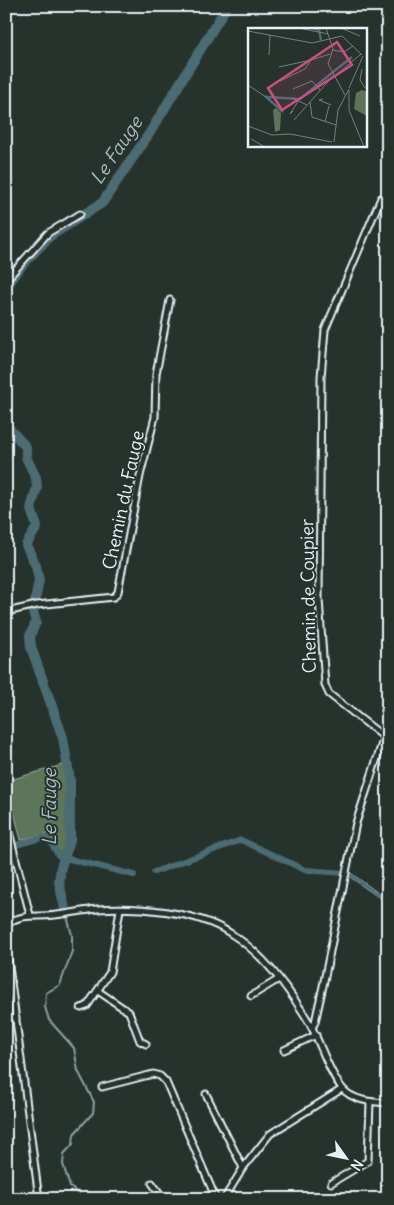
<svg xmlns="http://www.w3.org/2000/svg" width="394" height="1205" font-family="Delius,sans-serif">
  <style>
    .green { fill: #5d7458; stroke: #a2b2a8 }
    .water { fill: #4c6c73; stroke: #8aa1a8 }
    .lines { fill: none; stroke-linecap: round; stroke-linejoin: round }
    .stream { stroke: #8aa1a8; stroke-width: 2 }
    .canal { stroke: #4c6c73; stroke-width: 6 }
    .river { stroke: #4c6c73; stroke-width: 10 }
    .minor-casing { stroke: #e8f1f8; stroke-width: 9 }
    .minor { stroke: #26332d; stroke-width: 5 }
    .labels { text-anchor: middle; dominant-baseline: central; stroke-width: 4; stroke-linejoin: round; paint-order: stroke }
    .street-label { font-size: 18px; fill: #e8f1f8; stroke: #26332d }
    .water-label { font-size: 19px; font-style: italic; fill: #aabcc3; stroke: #26332d }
    .inset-river { fill: none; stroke: #4c6c73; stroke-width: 2.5 }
    .inset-road { fill: none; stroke: #747f7e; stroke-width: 1 }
    .view { fill: #cc4e82; fill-opacity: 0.15; stroke: #cc4e82; stroke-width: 2.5 }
    .inset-edge { fill: none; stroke: #e8f1f8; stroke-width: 2.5 }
  </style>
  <rect width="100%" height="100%" fill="#26332d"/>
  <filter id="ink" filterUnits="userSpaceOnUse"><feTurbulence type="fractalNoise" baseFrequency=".02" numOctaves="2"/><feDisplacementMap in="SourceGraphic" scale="10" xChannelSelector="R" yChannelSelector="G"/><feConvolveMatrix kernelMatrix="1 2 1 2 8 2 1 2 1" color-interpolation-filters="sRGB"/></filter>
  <g filter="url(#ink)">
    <path class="green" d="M 66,764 C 71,793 74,828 63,855 L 58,853 L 49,833 L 21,840 L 6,781 Z"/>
    <path class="water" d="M 348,871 L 388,900 L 388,904 L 347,875 Z"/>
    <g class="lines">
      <path class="stream" d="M 65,909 L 72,935 L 72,951 L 60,985 L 46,993 L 45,1007 L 49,1020 L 74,1048 L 78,1071 L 94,1102 L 93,1113 L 74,1134 L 73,1144 L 64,1154 L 63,1164 L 70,1187 L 86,1199"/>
      <g class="canal">
        <path d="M 6,841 L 11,846"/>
        <path d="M 50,841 L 58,855 L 62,857"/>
        <path d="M 16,845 L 44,837 L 48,838"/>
        <path d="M 65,858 L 134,875"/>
        <path d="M 154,872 L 241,840 L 305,870 L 344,873"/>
      </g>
      <g class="river">
        <path d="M 6,287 L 22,265 L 50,236 L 102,203 L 149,134 L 227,6"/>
        <path d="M 6,378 L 6,395"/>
        <path d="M 6,425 L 26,447 L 26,457 L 36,478 L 37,487 L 31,509 L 37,527 L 26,545 L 36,566 L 39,580 L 33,612 L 36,622 L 30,636 L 31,647 L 63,738 L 70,781 L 70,840 L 61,867 L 59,882 L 65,909"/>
      </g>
      <g class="minor-casing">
        <g id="minor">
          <path d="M 6,280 L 48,233 L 80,214"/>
          <path d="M 6,612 L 37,605 L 114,597 L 118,592 L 140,476 L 155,417 L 156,374 L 170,300"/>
          <path d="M 6,820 L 30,915"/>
          <path d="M 8,923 C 20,916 27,916 40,916 C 59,916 78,911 97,909 C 136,906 197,911 230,933 C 264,954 290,990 310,1024 C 320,1042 329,1073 342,1088 C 352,1101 373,1102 388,1103"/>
          <path d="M 6,943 L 39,1199"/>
          <path d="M 98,991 L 129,1012 L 140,1041 L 146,1044"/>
          <path d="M 251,996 L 279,979"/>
          <path d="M 81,1008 L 87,1006 L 110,972 L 120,909"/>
          <path d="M 6,1019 L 16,1018"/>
          <path d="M 312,1028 L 315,1022 L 323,986 L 356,823 L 384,737 L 329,694 L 325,685 L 319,599 L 321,377 L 325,330 L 381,198"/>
          <path d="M 284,1050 L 316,1035"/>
          <path d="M 102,1087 L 153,1074 L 160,1076 L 166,1082 L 216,1199"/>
          <path d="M 206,1094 L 243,1168"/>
          <path d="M 152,1183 L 164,1199"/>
          <path d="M 331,1183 L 368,1161 L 370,1102"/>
          <path d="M 224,1199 L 243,1168 L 270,1134 L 342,1089"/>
        </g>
      </g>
      <use href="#minor" class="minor"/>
    </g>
  </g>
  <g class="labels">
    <g class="street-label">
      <text transform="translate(123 500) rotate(-78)">Chemin du Fauge</text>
      <text transform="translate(308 596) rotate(-91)">Chemin de Coupier</text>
    </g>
    <g class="water-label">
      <text transform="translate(116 150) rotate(-56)">Le Fauge</text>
      <text transform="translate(49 807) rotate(-90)">Le Fauge</text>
    </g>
  </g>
  <g transform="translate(248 28)">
    <rect width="119" height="119" fill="#26332d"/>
    <path d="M 114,62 L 119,64 L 119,88 L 106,81 L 108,65 ZM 28,80 L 33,85 L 32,102 L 27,104 L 25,82 Z" fill="#5d7458"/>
    <path class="inset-river" d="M 65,0 L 71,2 L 73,12M 85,44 L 104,29M 17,68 L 35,84M 19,69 L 52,71 L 85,44"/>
    <path class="inset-road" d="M 51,0 L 80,6M 78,0 L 85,21 L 80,36 L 97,67M 93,0 L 112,8M 0,3 L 64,15 L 94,8 L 114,27M 85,22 L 96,24 L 105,18M 21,27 L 22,7M 31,39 L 63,32M 114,41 L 112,52 L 117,60M 88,47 L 113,26M 32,53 L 57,41 L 63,32 L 82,26M 0,57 L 18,69M 101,60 L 115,28M 45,61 L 64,53 L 72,62M 101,62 L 101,82 L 116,119M 44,70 L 59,77M 75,71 L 71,72 L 83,77M 62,74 L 64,89 L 88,97M 45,83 L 42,86 L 51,72M 46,92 L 86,47M 77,94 L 81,78M 0,98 L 24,107 L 42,106 L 84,114M 3,111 L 17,119M 86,114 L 90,82 L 101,61"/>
    <path class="view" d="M 89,14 L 104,37 L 34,82 L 20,60 Z"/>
    <rect width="119" height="119" class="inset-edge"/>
  </g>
  <rect width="394" height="1205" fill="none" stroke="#26332d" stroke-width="25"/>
  <rect x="12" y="12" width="369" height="1180" fill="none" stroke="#e8f1f8" stroke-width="2" filter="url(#ink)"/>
  <g transform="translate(346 1158) rotate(123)" stroke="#26332d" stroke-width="4" paint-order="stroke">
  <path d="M0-4L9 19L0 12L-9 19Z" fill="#e8f1f8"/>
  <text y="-8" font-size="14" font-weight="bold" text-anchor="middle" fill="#e8f1f8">N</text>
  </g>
</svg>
